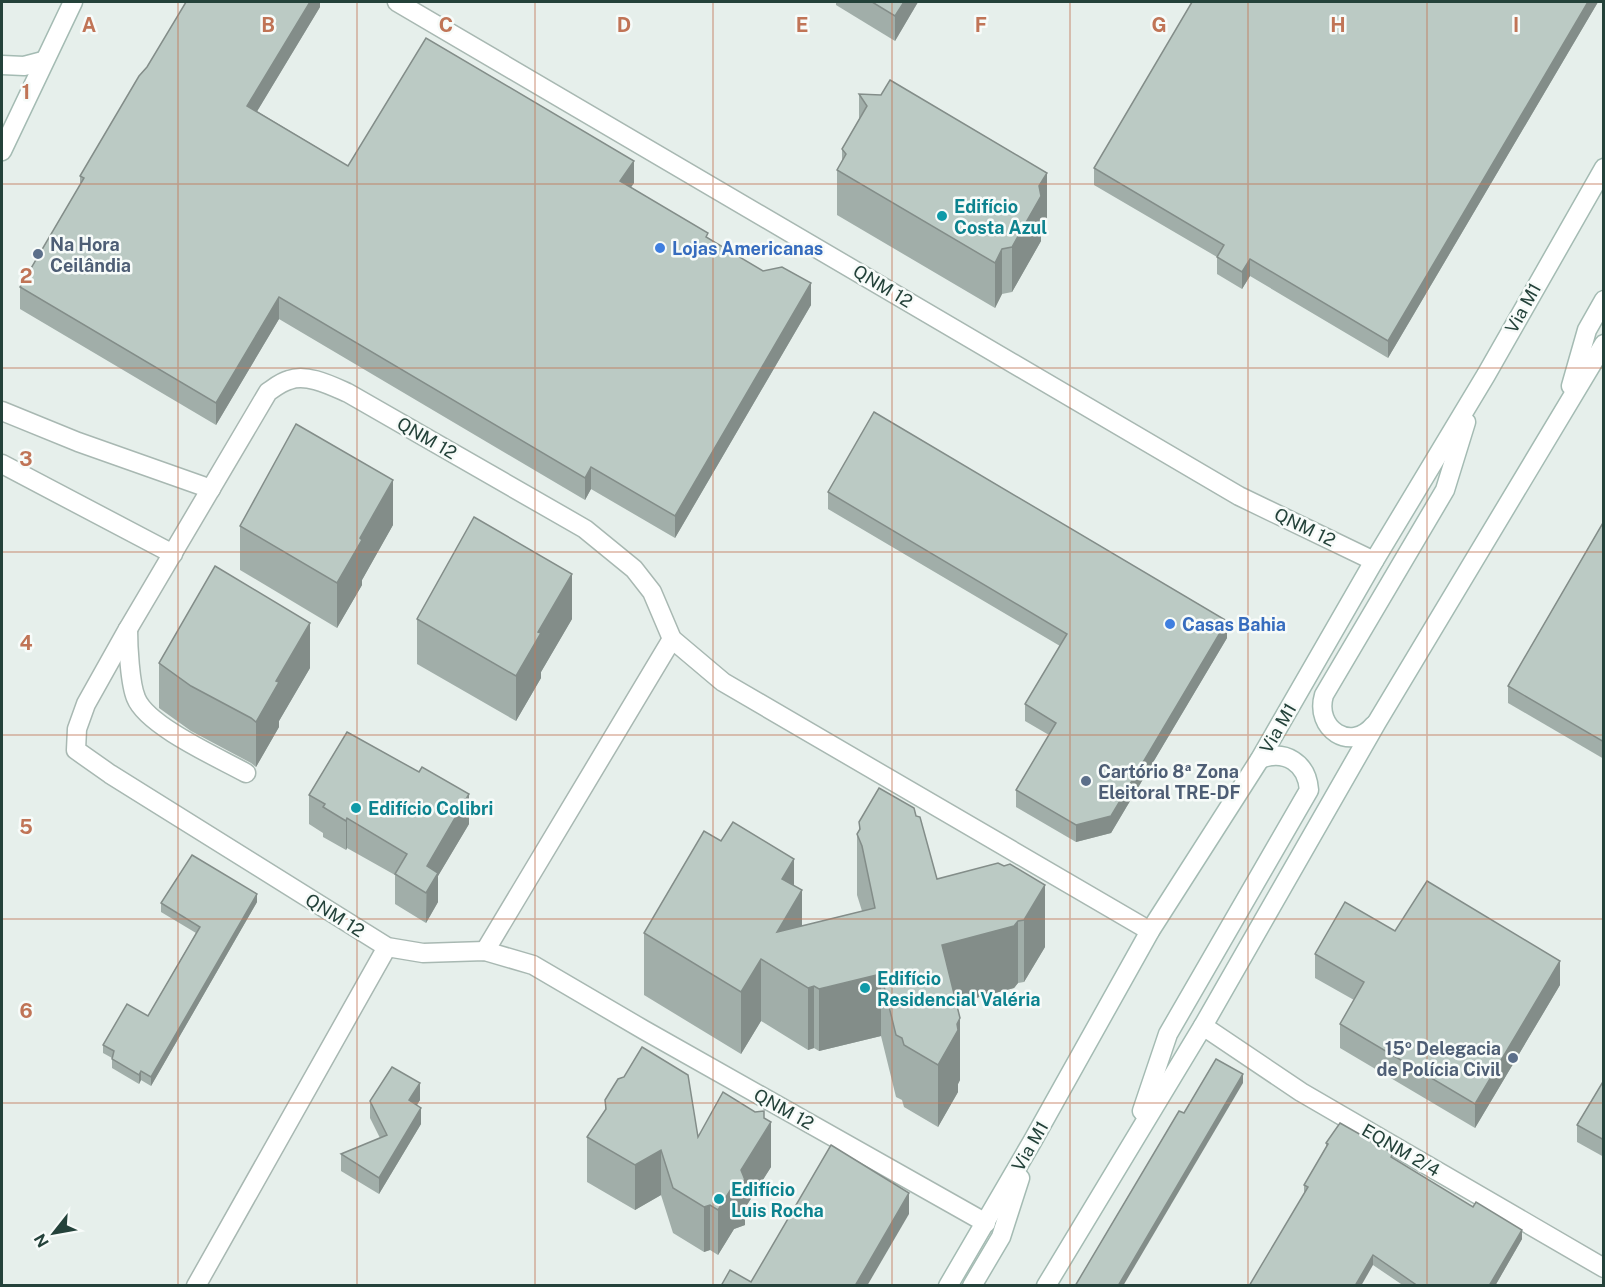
<svg xmlns="http://www.w3.org/2000/svg" width="1605" height="1287" font-family="'Public Sans',sans-serif">
  <style>
    .lines { fill: none; stroke-linecap: round; stroke-linejoin: round }
    .minor-casing { stroke: #a8b8b2; stroke-width: 21 }
    .secondary-casing { stroke: #a4bbb3; stroke-width: 21 }
    .minor { stroke: #fff; stroke-width: 18 }
    .secondary { stroke: #fff; stroke-width: 18 }
    .wall { fill: #a1aea9 }
    .shaded-wall { fill: #838d89 }
    .building { fill: #bbcac4; stroke: #838d89; stroke-width: 1.5 }
    .grid { fill: none; stroke: #c07456; stroke-width: 1.5; stroke-opacity: 0.55 }
    .culture-dot { fill: #0f9aa8; stroke: #f7fbf9; stroke-width: 2 }
    .shop-dot { fill: #3f7fe0; stroke: #f7fbf9; stroke-width: 2 }
    .service-dot { fill: #5c6f8a; stroke: #f7fbf9; stroke-width: 2 }
    .labels { text-anchor: middle; dominant-baseline: central; stroke-width: 5; stroke-linejoin: round; paint-order: stroke }
    .culture-label { font-size: 18px; font-weight: bold; fill: #0d838f; stroke: #f7fbf9; text-anchor: start }
    .service-label { font-size: 18px; font-weight: bold; fill: #4e5e75; stroke: #f7fbf9; text-anchor: start }
    .shop-label { font-size: 18px; font-weight: bold; fill: #366cbe; stroke: #f7fbf9; text-anchor: start }
    .street-label { font-size: 18px; fill: #24423a; stroke: #f7fbf9 }
    .grid-label { font-size: 20px; text-anchor: middle; font-weight: bold; fill: #c07456; stroke: #f7fbf9; stroke-width: 5; stroke-linejoin: round; paint-order: stroke }
  </style>
  <rect width="100%" height="100%" fill="#e6efeb"/>
  <g class="lines">
    <g class="minor-casing">
      <g id="minor">
        <path d="M 397,2 L 1239,496 L 1374,561"/>
        <path d="M 2,411 L 78,442 L 211,489"/>
        <path d="M 2,464 L 173,554"/>
        <path d="M 128,629 C 128,646 130,684 136,698 C 147,726 219,758 246,773"/>
        <path d="M 485,951 L 672,639"/>
        <path d="M 1203,1026 L 1301,1092 L 1604,1268"/>
        <path d="M 986,1223 L 644,1030 L 533,965 L 485,951 L 423,953 L 387,947 L 110,774 L 76,750 L 77,729 L 86,704 L 128,629 L 268,392 C 274,388 281,382 289,380 C 307,373 332,386 348,393 L 585,529 L 634,569 L 652,592 L 672,639 L 723,682 L 1150,931"/>
        <path d="M 196,1286 L 387,947"/>
      </g>
    </g>
    <g class="secondary-casing">
      <g id="secondary">
        <path d="M 2,65 L 24,66 L 43,61"/>
        <path d="M 2,151 L 73,2"/>
        <path d="M 1571,386 L 1587,330 L 1604,300"/>
        <path d="M 1374,725 C 1351,753 1314,729 1324,695 L 1445,490 L 1466,422"/>
        <path d="M 1142,1111 L 1168,1034 L 1309,790 C 1307,763 1285,749 1260,759"/>
        <path d="M 948,1286 L 1032,1142 L 1150,931 L 1260,759 L 1374,561 L 1486,375 L 1604,168"/>
        <path d="M 972,1286 L 1001,1237 L 1020,1178"/>
        <path d="M 1046,1286 L 1203,1026 L 1377,722 L 1604,344"/>
      </g>
    </g>
    <use href="#minor" class="minor"/>
    <use href="#secondary" class="secondary"/>
  </g>
  <g class="wall">
    <path d="M 320,2 L 320,7 L 257,111 L 348,166 L 634,183 L 631,187 L 811,305 L 675,538 L 591,489 L 585,500 L 279,319 L 216,425 L 20,309 L 20,287 L 80,185 L 80,176 Z"/>
    <path d="M 836,2 L 918,2 L 895,41 L 836,5 Z"/>
    <path d="M 1598,2 L 1388,358 L 1250,276 L 1242,289 L 1217,274 L 1217,257 L 1094,185 L 1094,168 Z"/>
    <path d="M 859,94 L 1047,218 L 1041,227 L 1041,241 L 1012,292 L 1002,294 L 995,308 L 837,215 L 837,170 L 842,161 L 842,149 L 859,119 Z"/>
    <path d="M 828,492 L 1227,638 L 1111,833 L 1076,842 L 1016,807 L 1016,790 L 1049,735 L 1025,721 L 1025,704 L 1060,646 L 828,509 Z"/>
    <path d="M 1604,521 L 1604,759 L 1508,703 L 1508,686 Z"/>
    <path d="M 393,525 L 362,580 L 362,585 L 337,628 L 240,570 L 240,526 Z"/>
    <path d="M 417,619 L 572,619 L 541,672 L 541,678 L 516,721 L 417,664 Z"/>
    <path d="M 159,663 L 310,668 L 279,721 L 279,727 L 256,767 L 251,763 L 191,731 L 159,708 Z"/>
    <path d="M 309,795 L 469,824 L 438,876 L 438,902 L 426,923 L 395,904 L 395,875 L 347,848 L 346,850 L 323,837 L 323,833 L 309,824 Z"/>
    <path d="M 859,822 L 937,879 L 998,863 L 1045,947 L 1024,982 L 1018,983 L 1014,988 L 956,1003 L 960,1080 L 958,1084 L 958,1092 L 938,1127 L 904,1107 L 902,1100 L 896,1097 L 881,1036 L 819,1051 L 814,1048 L 808,1050 L 761,1021 L 741,1054 L 644,995 L 644,933 L 794,886 L 802,926 L 862,911 L 857,895 L 857,834 L 859,831 Z"/>
    <path d="M 257,902 L 151,1086 L 141,1080 L 139,1084 L 112,1068 L 112,1058 L 103,1053 L 103,1045 L 148,1016 L 196,933 L 161,912 L 161,903 Z"/>
    <path d="M 1395,931 L 1560,985 L 1475,1128 L 1340,1048 L 1340,1024 L 1354,1000 L 1315,978 L 1315,954 Z"/>
    <path d="M 1604,1080 L 1604,1157 L 1577,1142 L 1577,1125 Z"/>
    <path d="M 420,1100 L 417,1105 L 421,1124 L 379,1194 L 341,1171 L 341,1154 L 380,1138 L 370,1118 L 370,1101 Z"/>
    <path d="M 605,1100 L 698,1137 L 755,1112 L 771,1167 L 745,1208 L 745,1225 L 734,1229 L 718,1255 L 710,1250 L 704,1252 L 673,1233 L 661,1195 L 635,1210 L 587,1182 L 587,1137 L 605,1110 Z"/>
    <path d="M 1326,1143 L 1393,1158 L 1522,1239 L 1495,1286 L 1404,1286 L 1373,1265 L 1304,1192 L 1304,1185 L 1326,1147 Z"/>
  </g>
  <g class="shaded-wall">
    <path d="M 310,2 L 320,2 L 320,7 L 247,128 L 247,106 Z"/>
    <path d="M 904,2 L 918,2 L 895,41 L 895,16 Z"/>
    <path d="M 1588,2 L 1598,2 L 1388,358 L 1388,341 Z"/>
    <path d="M 634,161 L 634,183 L 620,203 L 620,181 Z"/>
    <path d="M 1047,173 L 1047,218 L 1041,227 L 1041,241 L 1012,292 L 1012,247 L 1039,186 Z"/>
    <path d="M 1002,249 L 1002,294 L 995,308 L 995,263 Z"/>
    <path d="M 1250,259 L 1250,276 L 1242,289 L 1242,272 Z"/>
    <path d="M 811,283 L 811,305 L 675,538 L 675,516 Z"/>
    <path d="M 279,297 L 279,319 L 216,425 L 216,403 Z"/>
    <path d="M 591,467 L 591,489 L 585,500 L 585,478 Z"/>
    <path d="M 393,480 L 393,525 L 362,580 L 362,585 L 337,628 L 337,583 L 360,538 Z"/>
    <path d="M 572,574 L 572,619 L 541,672 L 541,678 L 516,721 L 516,676 L 538,632 Z"/>
    <path d="M 1227,621 L 1227,638 L 1111,833 L 1076,842 L 1076,825 Z"/>
    <path d="M 310,623 L 310,668 L 279,721 L 279,727 L 256,767 L 256,722 L 276,681 Z"/>
    <path d="M 469,794 L 469,824 L 438,876 L 438,902 L 426,923 L 427,866 Z"/>
    <path d="M 347,818 L 347,848 L 346,850 L 346,821 Z"/>
    <path d="M 794,859 L 794,903 L 802,890 L 802,952 L 777,932 L 782,879 Z"/>
    <path d="M 1045,885 L 1045,947 L 1024,982 L 1024,920 Z"/>
    <path d="M 257,894 L 257,902 L 151,1086 L 151,1077 Z"/>
    <path d="M 1018,921 L 1018,983 L 1014,988 L 942,1007 L 942,945 Z"/>
    <path d="M 761,959 L 761,1021 L 741,1054 L 741,992 Z"/>
    <path d="M 1560,961 L 1560,985 L 1475,1128 L 1475,1104 Z"/>
    <path d="M 881,974 L 881,1036 L 819,1051 L 819,989 Z"/>
    <path d="M 814,986 L 814,1048 L 808,1050 L 808,988 Z"/>
    <path d="M 960,1018 L 960,1080 L 958,1084 L 958,1092 L 938,1127 L 938,1065 Z"/>
    <path d="M 141,1071 L 141,1080 L 139,1084 L 139,1075 Z"/>
    <path d="M 1243,1074 L 1243,1083 L 1123,1286 L 1118,1286 Z"/>
    <path d="M 420,1083 L 420,1100 L 409,1117 L 409,1100 Z"/>
    <path d="M 421,1108 L 421,1124 L 379,1194 L 379,1178 Z"/>
    <path d="M 771,1122 L 771,1167 L 745,1208 L 745,1225 L 734,1229 L 718,1255 L 718,1210 L 741,1170 Z"/>
    <path d="M 661,1150 L 661,1195 L 635,1210 L 635,1165 Z"/>
    <path d="M 909,1193 L 909,1214 L 867,1286 L 855,1286 Z"/>
    <path d="M 710,1205 L 710,1250 L 704,1252 L 704,1207 Z"/>
    <path d="M 1522,1230 L 1522,1239 L 1495,1286 L 1489,1286 Z"/>
    <path d="M 1373,1255 L 1373,1265 L 1361,1286 L 1355,1286 Z"/>
  </g>
  <g class="building">
    <path d="M 186,2 L 310,2 L 247,106 L 348,166 L 426,38 L 634,161 L 620,181 L 708,233 L 706,237 L 763,271 L 782,267 L 811,283 L 675,516 L 591,467 L 585,478 L 279,297 L 216,403 L 20,287 L 84,178 L 80,176 L 139,76 L 147,67 Z"/>
    <path d="M 872,2 L 904,2 L 895,16 Z"/>
    <path d="M 1192,2 L 1588,2 L 1388,341 L 1250,259 L 1242,272 L 1217,257 L 1224,245 L 1094,168 Z"/>
    <path d="M 890,80 L 1047,173 L 1039,186 L 1041,196 L 1017,238 L 1012,247 L 1002,249 L 995,263 L 837,170 L 846,154 L 842,149 L 867,106 L 859,94 L 881,95 Z"/>
    <path d="M 874,412 L 1227,621 L 1111,816 L 1076,825 L 1016,790 L 1056,723 L 1025,704 L 1067,634 L 828,492 Z"/>
    <path d="M 296,424 L 393,480 L 360,538 L 362,540 L 337,583 L 240,526 Z"/>
    <path d="M 474,517 L 572,574 L 538,632 L 541,633 L 516,676 L 417,619 Z"/>
    <path d="M 1604,521 L 1604,742 L 1508,686 Z"/>
    <path d="M 215,566 L 310,623 L 276,681 L 279,682 L 256,722 L 251,718 L 191,686 L 159,663 Z"/>
    <path d="M 347,732 L 419,772 L 422,767 L 469,794 L 427,866 L 438,873 L 426,893 L 395,874 L 407,854 L 347,818 L 346,821 L 323,807 L 325,804 L 309,795 Z"/>
    <path d="M 879,788 L 914,808 L 916,816 L 920,817 L 937,879 L 998,863 L 1004,866 L 1010,864 L 1045,885 L 1024,920 L 1018,921 L 1014,926 L 942,945 L 960,1018 L 957,1024 L 958,1030 L 938,1065 L 904,1045 L 902,1038 L 896,1035 L 881,974 L 819,989 L 814,986 L 808,988 L 761,959 L 741,992 L 644,933 L 704,831 L 721,841 L 733,822 L 794,859 L 782,879 L 802,890 L 777,932 L 875,908 L 862,846 L 857,834 L 860,829 L 859,822 Z"/>
    <path d="M 192,855 L 257,894 L 151,1077 L 141,1071 L 139,1075 L 112,1059 L 114,1051 L 103,1045 L 127,1004 L 148,1016 L 200,927 L 161,903 Z"/>
    <path d="M 1427,881 L 1560,961 L 1475,1104 L 1340,1024 L 1364,982 L 1315,954 L 1345,902 L 1395,931 Z"/>
    <path d="M 642,1047 L 688,1075 L 698,1137 L 723,1092 L 755,1112 L 764,1111 L 764,1118 L 771,1122 L 741,1170 L 745,1180 L 734,1184 L 718,1210 L 710,1205 L 704,1207 L 673,1188 L 661,1150 L 635,1165 L 587,1137 L 606,1109 L 605,1100 L 618,1079 L 624,1077 Z"/>
    <path d="M 1216,1059 L 1243,1074 L 1118,1286 L 1075,1286 L 1179,1111 L 1184,1113 Z"/>
    <path d="M 392,1067 L 420,1083 L 409,1100 L 421,1108 L 379,1178 L 341,1154 L 387,1135 L 370,1101 Z"/>
    <path d="M 1604,1080 L 1604,1140 L 1577,1125 Z"/>
    <path d="M 1340,1123 L 1393,1153 L 1391,1157 L 1473,1207 L 1476,1202 L 1522,1230 L 1489,1286 L 1418,1286 L 1373,1255 L 1355,1286 L 1249,1286 L 1308,1187 L 1304,1185 L 1328,1144 L 1326,1143 Z"/>
    <path d="M 831,1145 L 909,1193 L 855,1286 L 721,1286 L 730,1270 L 751,1282 Z"/>
  </g>
  <path class="grid" d="M 178,2 L 178,1286M 357,2 L 357,1286M 535,2 L 535,1286M 713,2 L 713,1286M 892,2 L 892,1286M 1070,2 L 1070,1286M 1248,2 L 1248,1286M 1427,2 L 1427,1286M 2,184 L 1604,184M 2,368 L 1604,368M 2,552 L 1604,552M 2,735 L 1604,735M 2,919 L 1604,919M 2,1103 L 1604,1103"/>
  <g class="culture-dot">
    <circle cx="942" cy="216" r="6"/>
    <circle cx="356" cy="808" r="6"/>
    <circle cx="865" cy="988" r="6"/>
    <circle cx="719" cy="1199" r="6"/>
  </g>
  <g class="shop-dot">
    <circle cx="660" cy="248" r="6"/>
    <circle cx="1170" cy="624" r="6"/>
  </g>
  <g class="service-dot">
    <circle cx="38" cy="254" r="6"/>
    <circle cx="1086" cy="781" r="6"/>
    <circle cx="1513" cy="1058" r="6"/>
  </g>
  <g class="labels">
    <g class="culture-label">
      <text x="954" y="206">Edifício<tspan x="954" dy="21">Costa Azul</tspan></text>
      <text x="368" y="808">Edifício Colibri</text>
      <text x="877" y="978">Edifício<tspan x="877" dy="21">Residencial Valéria</tspan></text>
      <text x="731" y="1189">Edifício<tspan x="731" dy="21">Luis Rocha</tspan></text>
    </g>
    <g class="service-label">
      <text x="50" y="244">Na Hora<tspan x="50" dy="21">Ceilândia</tspan></text>
      <text x="1098" y="771">Cartório 8ª Zona<tspan x="1098" dy="21">Eleitoral TRE-DF</tspan></text>
      <text x="1501" y="1048" text-anchor="end">15º Delegacia<tspan x="1501" dy="21">de Polícia Civil</tspan></text>
    </g>
    <g class="shop-label">
      <text x="672" y="248">Lojas Americanas</text>
      <text x="1182" y="624">Casas Bahia</text>
    </g>
    <g class="street-label">
      <text transform="translate(883 286) rotate(31)">QNM 12</text>
      <text transform="translate(1523 308) rotate(-61)">Via M1</text>
      <text transform="translate(427 438) rotate(30)">QNM 12</text>
      <text transform="translate(1305 527) rotate(26)">QNM 12</text>
      <text transform="translate(1278 728) rotate(-60)">Via M1</text>
      <text transform="translate(335 915) rotate(32)">QNM 12</text>
      <text transform="translate(784 1109) rotate(29)">QNM 12</text>
      <text transform="translate(1030 1146) rotate(-60)">Via M1</text>
      <text transform="translate(1401 1150) rotate(30)">EQNM 2/4</text>
    </g>
  </g>
  <g class="grid-label">
    <text x="89" y="32">A</text>
    <text x="268" y="32">B</text>
    <text x="446" y="32">C</text>
    <text x="624" y="32">D</text>
    <text x="802" y="32">E</text>
    <text x="981" y="32">F</text>
    <text x="1159" y="32">G</text>
    <text x="1338" y="32">H</text>
    <text x="1516" y="32">I</text>
    <text x="26" y="99">1</text>
    <text x="26" y="283">2</text>
    <text x="26" y="466">3</text>
    <text x="26" y="650">4</text>
    <text x="26" y="834">5</text>
    <text x="26" y="1018">6</text>
  </g>
  <rect width="1605" height="1287" fill="none" stroke="#24423a" stroke-width="6"/>
  <g transform="translate(54 1233) rotate(239)" stroke="#f7fbf9" stroke-width="4.5" paint-order="stroke">
  <path d="M0-4.5L10 22L0 15L-10 22Z" fill="#24423a"/>
  <text y="-9" font-size="16" font-weight="bold" text-anchor="middle" fill="#24423a">N</text>
  </g>
</svg>
